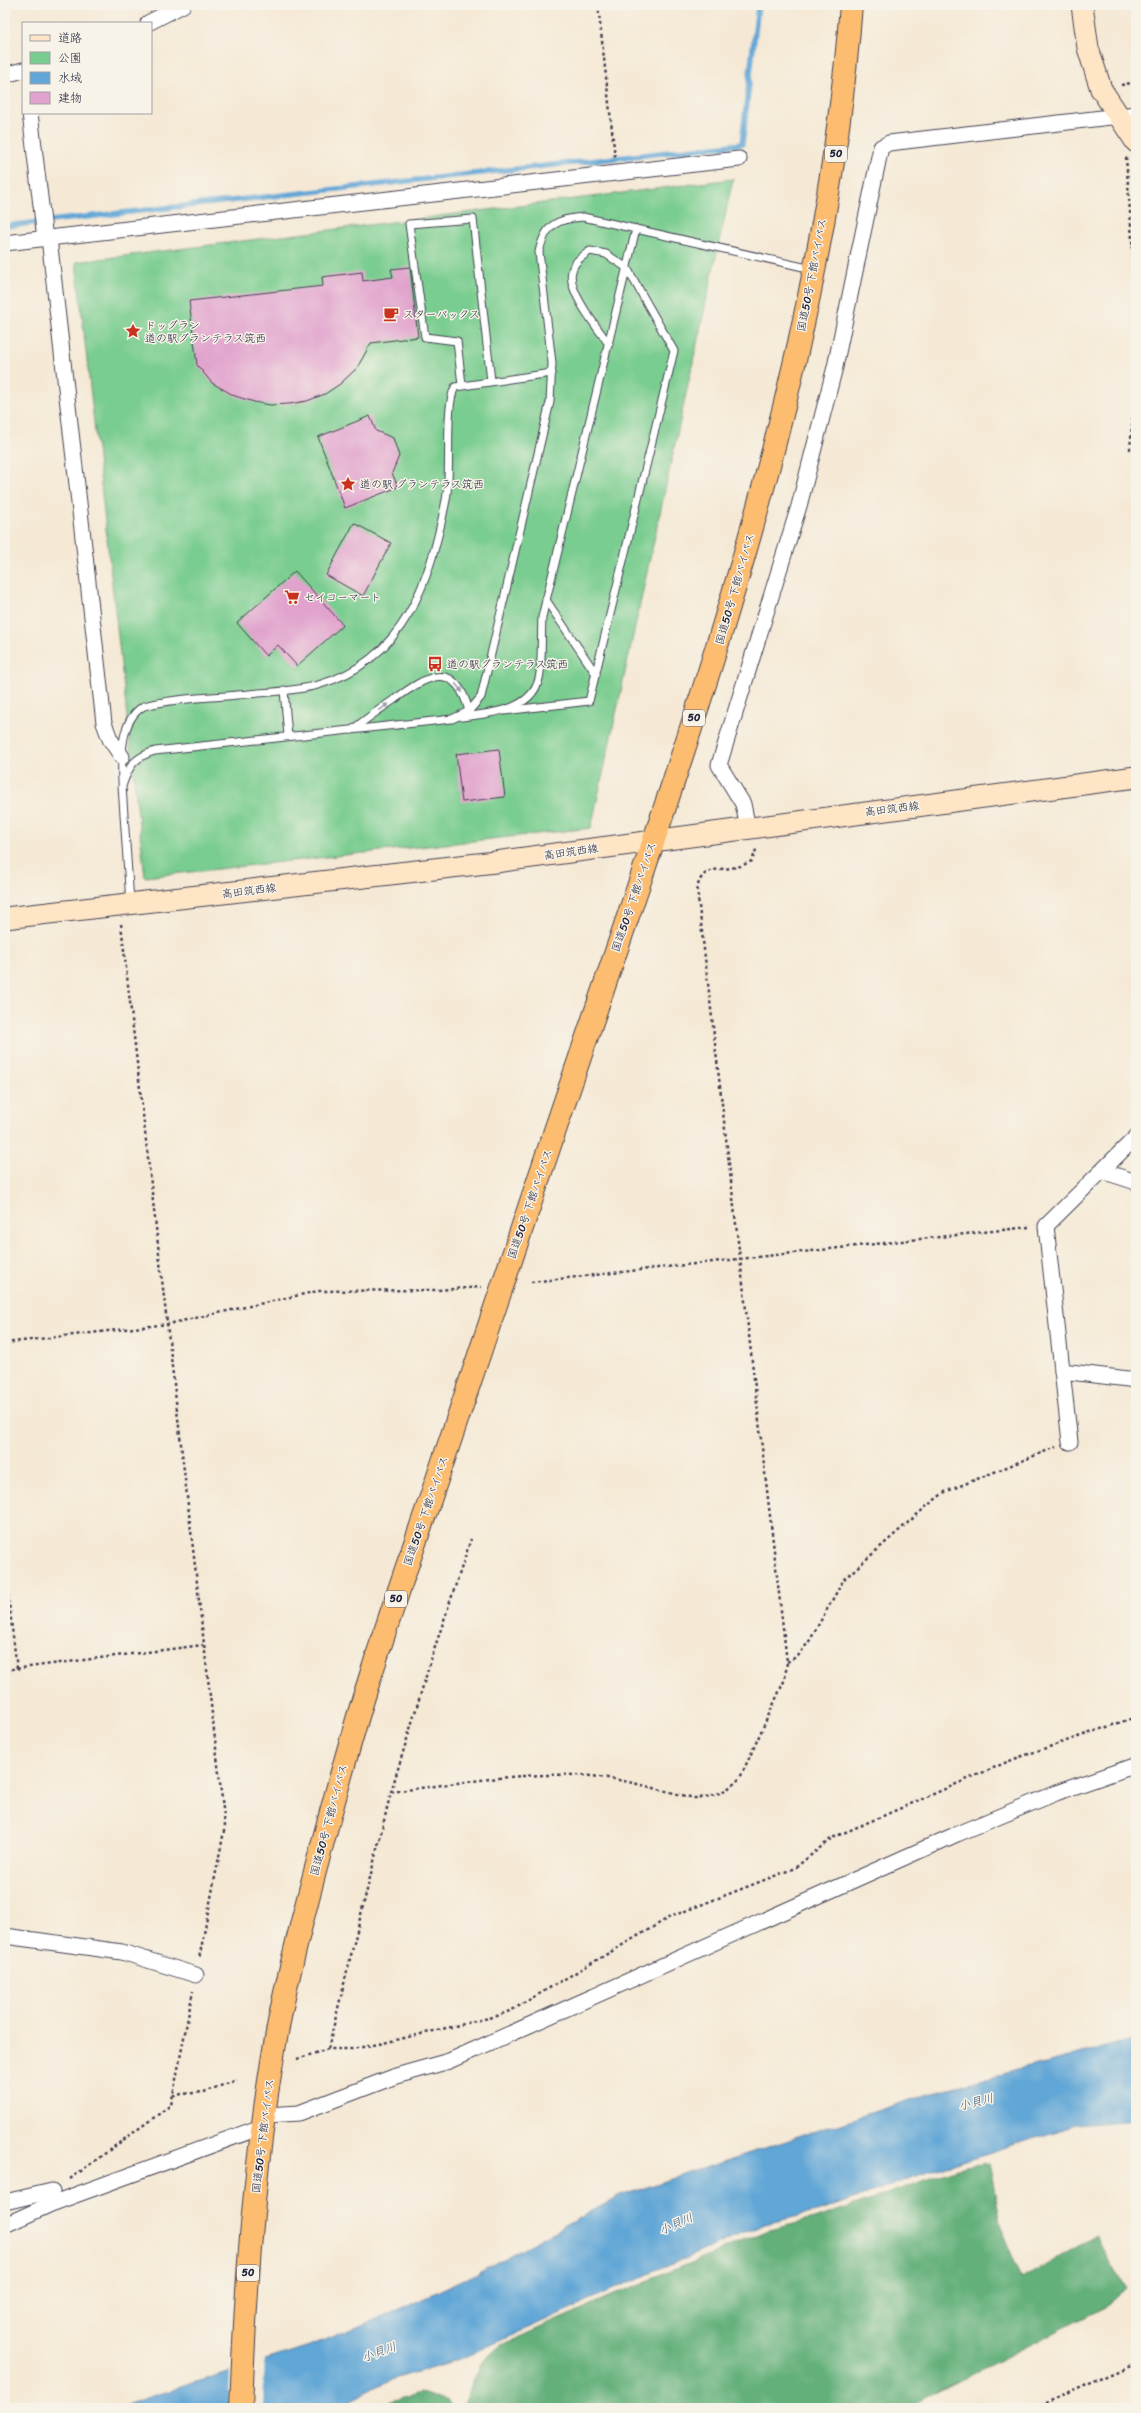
<svg xmlns="http://www.w3.org/2000/svg" width="1141" height="2413" font-family="Sriracha,'Klee One',sans-serif">
  <style>
    .green { fill: #7acd90; stroke: #4e7866 }
    .forest { fill: #63b07a; stroke: #42695a }
    .water { fill: #61a6d6; stroke: #426488 }
    .pier { fill: #f5e9d5 }
    .lines { fill: none; stroke-linecap: round; stroke-linejoin: round }
    .stream { stroke: #61a6d6; stroke-width: 5.5 }
    .building { fill: #e1a3cd }
    .lane-casing { stroke: #424052; stroke-width: 9 }
    .street-casing { stroke: #424052; stroke-width: 17 }
    .secondary-casing { stroke: #424052; stroke-width: 23 }
    .highway-casing { stroke: #424052; stroke-width: 24 }
    .path { stroke: #424052; stroke-width: 2.5; stroke-dasharray: 3 3; stroke-linecap: butt }
    .lane { stroke: #fff; stroke-width: 7 }
    .street { stroke: #fff; stroke-width: 15 }
    .secondary { stroke: #fee5c5; stroke-width: 21 }
    .highway { stroke: #fcbd6f; stroke-width: 22 }
    .oneway { fill: #9c9ca7 }
    .labels { text-anchor: middle; dominant-baseline: central; stroke-width: 3; stroke-linejoin: round; paint-order: stroke }
    .shield { fill: #f7f3e8; stroke: #62616f; stroke-width: 1 }
    .shield-label { font-size: 10px; font-weight: bold; fill: #22223b }
    .street-label { font-size: 11px; fill: #22223b; stroke: #f7f3e8 }
    .poi-label { font-size: 11px; fill: #22223b; stroke: #f7f3e8; text-anchor: start }
    .water-label { font-size: 12px; font-style: italic; fill: #3b5779; stroke: #f7f3e8 }
  </style>
  <rect width="100%" height="100%" fill="#f7f3e8"/>
  <filter id="ink" filterUnits="userSpaceOnUse"><feTurbulence type="fractalNoise" baseFrequency=".025" numOctaves="2"/><feDisplacementMap in="SourceGraphic" scale="8" xChannelSelector="R" yChannelSelector="G"/><feConvolveMatrix kernelMatrix="1 2 1 2 8 2 1 2 1" color-interpolation-filters="sRGB"/></filter>
  <filter id="wash" filterUnits="userSpaceOnUse"><feTurbulence type="fractalNoise" baseFrequency=".012" numOctaves="4" result="noise"/><feDisplacementMap in="SourceGraphic" scale="16" xChannelSelector="R" yChannelSelector="G"/><feGaussianBlur stdDeviation="0.9" result="paint"/><feColorMatrix in="noise" values="0 0 0 0 0 0 0 0 0 0 0 0 0 0 0 0 0 1.4 0 .05"/><feComposite in="paint" operator="in"/></filter>
  <g filter="url(#wash)">
    <rect width="100%" height="100%" fill="#f5e9d5"/>
    <path class="green" d="M 733,179 L 591,828 L 145,877 L 76,262 Z"/>
    <g class="forest">
      <path d="M 989,2163 L 1004,2237 L 1021,2279 L 1096,2236 L 1126,2288 L 1109,2305 L 905,2408 L 459,2408 L 465,2402 L 481,2363 L 501,2345 L 614,2295 L 769,2230 L 814,2219 L 966,2166 Z"/>
      <path d="M 419,2393 L 442,2398 L 453,2408 L 380,2408 L 388,2403 Z"/>
    </g>
    <path class="water" d="M 1136,2039 L 1136,2120 L 1075,2125 L 913,2177 L 820,2211 L 765,2224 L 616,2288 L 460,2359 L 390,2380 L 336,2408 L 116,2408 L 309,2346 L 385,2316 L 473,2275 L 620,2196 L 934,2092 Z"/>
    <path class="pier" d="M 265,2358 L 263,2408 L 229,2408 L 230,2369 Z"/>
    <g class="lines">
      <path class="stream" d="M 5,226 L 742,144 L 758,5"/>
    </g>
    <g id="blocks">
      <g class="building">
        <path d="M 410,267 L 418,337 L 371,343 L 357,368 L 340,384 L 325,394 L 307,401 L 289,404 L 270,405 L 254,402 L 235,396 L 212,383 L 197,365 L 189,301 L 323,286 L 322,277 L 362,272 L 363,281 L 393,277 L 391,269 Z"/>
        <path d="M 370,416 L 376,431 L 393,438 L 399,456 L 392,473 L 398,487 L 345,508 L 318,437 Z"/>
        <path d="M 354,523 L 391,543 L 363,596 L 326,575 Z"/>
        <path d="M 295,571 L 343,625 L 297,666 L 278,645 L 266,656 L 237,623 Z"/>
        <path d="M 499,749 L 505,797 L 462,802 L 456,754 Z"/>
      </g>
    </g>
  </g>
  <g filter="url(#ink)">
    <use href="#blocks" fill-opacity="0" stroke="#424052" stroke-width="1"/>
    <g class="lines">
      <g class="lane-casing">
        <g id="lane">
          <path d="M 462,385 L 457,341 L 425,337 L 409,224 L 473,219 L 491,381"/>
          <path d="M 546,600 L 596,674"/>
          <path d="M 284,690 L 288,736"/>
          <path d="M 504,711 L 589,701 L 674,351 L 627,268 L 606,254 L 590,251 C 583,256 574,261 572,271 C 566,290 598,329 609,344"/>
          <path d="M 462,717 C 491,713 536,711 540,673 C 542,655 541,636 542,617 L 636,229"/>
          <path d="M 352,730 C 366,719 380,709 395,699 C 427,676 455,658 469,711"/>
          <path d="M 122,782 C 121,757 120,719 144,706 C 174,698 207,698 237,695 C 264,692 293,692 318,685 C 406,660 430,580 446,500 C 452,470 444,408 455,387 L 552,373"/>
          <path d="M 130,902 L 122,786 C 129,766 134,757 155,751 L 452,719 L 469,711 L 481,697 L 550,402 L 552,363 L 539,252 C 545,225 556,219 583,217 L 812,269"/>
        </g>
      </g>
      <g class="street-casing">
        <g id="street">
          <path d="M 148,23 L 183,5"/>
          <path d="M 5,75 L 23,70"/>
          <path d="M 30,113 L 45,239"/>
          <path d="M 49,238 L 104,723 L 110,739 L 122,757"/>
          <path d="M 5,243 L 739,159"/>
          <path d="M 748,828 L 743,804 L 719,765 L 799,506 L 835,367 L 881,147 L 889,143 L 1136,114"/>
          <path d="M 1102,1171 L 1136,1182"/>
          <path d="M 1062,1371 L 1136,1380"/>
          <path d="M 1070,1442 L 1046,1226 L 1136,1137"/>
          <path d="M 5,1936 L 122,1952 L 196,1975"/>
          <path d="M 266,2115 L 299,2113 L 396,2076 L 449,2061 L 957,1834 L 1056,1793 L 1136,1765"/>
          <path d="M 5,2202 L 52,2191"/>
          <path d="M 5,2225 L 51,2204 L 264,2126"/>
        </g>
      </g>
      <g class="secondary-casing">
        <g id="secondary">
          <path d="M 1082,5 L 1088,48 L 1101,89 L 1136,142"/>
          <path d="M 5,918 L 495,862 L 1136,777"/>
        </g>
      </g>
      <g class="highway-casing">
        <path id="highway" d="M 241,2408 C 246,2280 255,2149 279,2022 C 289,1969 303,1917 317,1864 C 333,1804 349,1743 368,1684 C 388,1620 410,1557 432,1494 C 500,1293 568,1091 637,890 C 735,602 828,310 851,5"/>
      </g>
      <g class="path">
        <path d="M 598,5 L 615,157"/>
        <path d="M 1121,85 L 1136,82"/>
        <path d="M 1126,157 L 1136,294"/>
        <path d="M 1136,381 L 1130,449 L 1136,450"/>
        <path d="M 121,924 L 225,1826 L 199,1959"/>
        <path d="M 531,1282 L 1029,1227"/>
        <path d="M 5,1343 L 168,1324 L 318,1291 L 438,1290 L 482,1287"/>
        <path d="M 5,1570 L 17,1669"/>
        <path d="M 787,1662 L 798,1656 L 810,1640 L 844,1579 L 928,1505 L 945,1492 L 1056,1447"/>
        <path d="M 5,1670 L 203,1645"/>
        <path d="M 391,1792 C 453,1784 513,1773 575,1775 C 615,1776 656,1789 694,1798 C 713,1798 726,1792 740,1778 L 785,1679 L 787,1662 L 697,889 C 702,865 718,871 737,867 C 742,866 747,863 752,861 L 757,847"/>
        <path d="M 328,2049 L 391,1792 L 433,1653 L 471,1539"/>
        <path d="M 297,2059 L 328,2049 L 352,2049 L 379,2044 L 497,2016 L 512,2010 L 670,1917 L 795,1868 L 832,1838 L 1014,1759 L 1136,1717"/>
        <path d="M 173,2095 L 203,2092 L 237,2080"/>
        <path d="M 70,2179 L 171,2105 L 193,1991"/>
        <path d="M 1035,2408 L 1136,2364"/>
      </g>
      <use href="#lane" class="lane"/>
      <use href="#street" class="street"/>
      <use href="#secondary" class="secondary"/>
      <use href="#highway" class="highway"/>
    </g>
    <defs><path id="oneway-solid" d="M-6-.8H1V-3.2L6.5 0L1 3.2V.8H-6Z"/></defs>
    <g class="oneway">
      <use href="#oneway-solid" transform="translate(459 688) rotate(51)"/>
      <use href="#oneway-solid" transform="translate(384 707) rotate(-36)"/>
    </g>
  </g>
  <defs>
    <g id="cafe-bare" transform="scale(1.2)"><path d="M-5.5-4.5H6V0H3Q3 3.5 0 3.5H-2.5Q-5.5 3.5-5.5 0ZM3-3.2v2h1.7v-2ZM-6 4.5H4V6H-6Z" fill="#c8321e" stroke="#f7f3e8" stroke-width="2.5" paint-order="stroke"/></g>
    <g id="sight-bare" transform="scale(1.2)"><path d="M0-6L1.8-2.2L6-1.7L2.9 1.2L3.7 5.4L0 3.3L-3.7 5.4L-2.9 1.2L-6-1.7L-1.8-2.2Z" fill="#c8321e" stroke="#f7f3e8" stroke-width="2.5" paint-order="stroke"/></g>
    <g id="supermarket-bare" transform="scale(1.2)"><path d="M-6-5.5h2.5l.6 2H6L4.5 2H-2.5L-4.4-4H-6ZM-1.5 3.2a1.3 1.3 0 1 0 .1 0ZM3 3.2a1.3 1.3 0 1 0 .1 0Z" fill="#c8321e" stroke="#f7f3e8" stroke-width="2.5" paint-order="stroke"/></g>
    <g id="bus-bare" transform="scale(1.2)"><path d="M-5-6H5V4H4V6H2V4H-2V6H-4V4H-5ZM-3.5-4V0h7V-4ZM-3.5 1.2v1.5H-2V1.2ZM2 1.2v1.5H3.5V1.2Z" fill="#c8321e" stroke="#f7f3e8" stroke-width="2.5" paint-order="stroke"/></g>
  </defs>
  <g fill-rule="evenodd">
    <use href="#cafe-bare" x="391" y="314"/>
    <use href="#sight-bare" x="133" y="331"/>
    <use href="#sight-bare" x="348" y="484"/>
    <use href="#supermarket-bare" x="292" y="597"/>
    <use href="#bus-bare" x="435" y="664"/>
  </g>
  <g class="labels">
    <g class="shield">
      <rect x="825" y="146" width="22" height="16" rx="3"/>
      <rect x="683" y="710" width="22" height="16" rx="3"/>
      <rect x="385" y="1591" width="22" height="16" rx="3"/>
      <rect x="237" y="2265" width="22" height="16" rx="3"/>
    </g>
    <g class="shield-label">
      <text x="836" y="154">50</text>
      <text x="694" y="718">50</text>
      <text x="396" y="1599">50</text>
      <text x="248" y="2273">50</text>
    </g>
    <g class="street-label">
      <text transform="translate(812 275) rotate(-79)">国道50号 下館バイパス</text>
      <text transform="translate(735 589) rotate(-74)">国道50号 下館バイパス</text>
      <text transform="translate(892 809) rotate(-7)">高田筑西線</text>
      <text transform="translate(571 852) rotate(-8)">高田筑西線</text>
      <text transform="translate(249 891) rotate(-7)">高田筑西線</text>
      <text transform="translate(634 897) rotate(-71)">国道50号 下館バイパス</text>
      <text transform="translate(530 1204) rotate(-71)">国道50号 下館バイパス</text>
      <text transform="translate(426 1511) rotate(-71)">国道50号 下館バイパス</text>
      <text transform="translate(329 1820) rotate(-75)">国道50号 下館バイパス</text>
      <text transform="translate(263 2136) rotate(-83)">国道50号 下館バイパス</text>
    </g>
    <g class="poi-label">
      <text x="403" y="314">スターバックス</text>
      <text x="145" y="325">ドッグラン<tspan x="145" dy="13">道の駅グランテラス筑西</tspan></text>
      <text x="360" y="484">道の駅 グランテラス筑西</text>
      <text x="304" y="597">セイコーマート</text>
      <text x="447" y="664">道の駅グランテラス筑西</text>
    </g>
    <g class="water-label">
      <text transform="translate(976 2102) rotate(-14)">小貝川</text>
      <text transform="translate(676 2224) rotate(-24)">小貝川</text>
      <text transform="translate(379 2352) rotate(-20)">小貝川</text>
    </g>
  </g>
  <rect width="1141" height="2413" fill="none" stroke="#f7f3e8" stroke-width="20"/>
  <rect x="22" y="22" width="130" height="92" fill="#f7f3e8" stroke="#a29fa3"/>
  <rect x="30" y="35" width="20" height="6" fill="#fee5c5" stroke="#a29fa3"/>
  <text x="58" y="42" font-size="12" fill="#22223b">道路</text>
  <rect x="30" y="52" width="20" height="12" fill="#7acd90" stroke="#a29fa3"/>
  <text x="58" y="62" font-size="12" fill="#22223b">公園</text>
  <rect x="30" y="72" width="20" height="12" fill="#61a6d6" stroke="#a29fa3"/>
  <text x="58" y="82" font-size="12" fill="#22223b">水域</text>
  <rect x="30" y="92" width="20" height="12" fill="#e1a3cd" stroke="#a29fa3"/>
  <text x="58" y="102" font-size="12" fill="#22223b">建物</text>
</svg>
